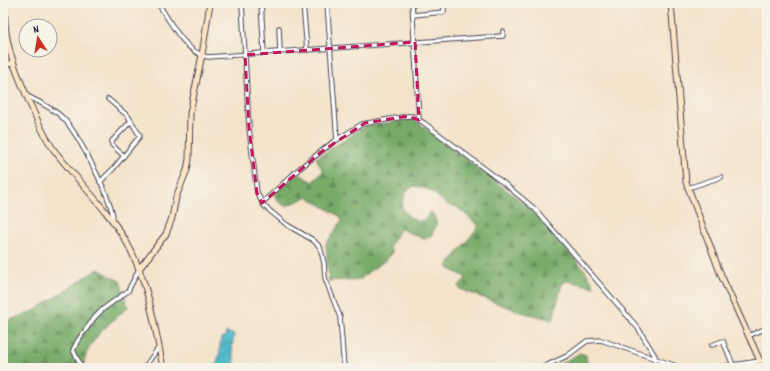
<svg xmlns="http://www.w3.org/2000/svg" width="770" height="371" font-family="Dekko,sans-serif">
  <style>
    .forest { fill: url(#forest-firs); stroke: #4c6652 }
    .water { fill: url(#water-waves); stroke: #376c82 }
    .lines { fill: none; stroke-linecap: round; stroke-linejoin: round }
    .street-casing { stroke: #423f50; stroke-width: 5.5 }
    .secondary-casing { stroke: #423f50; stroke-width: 7 }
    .street { stroke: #fff; stroke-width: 3.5 }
    .secondary { stroke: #fee5c5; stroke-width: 5 }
    .marked { fill: none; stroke: #c2185b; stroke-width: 3; stroke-dasharray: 8 5; stroke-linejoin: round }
  </style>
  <defs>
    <pattern id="forest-firs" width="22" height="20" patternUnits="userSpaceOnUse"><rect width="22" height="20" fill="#77ab68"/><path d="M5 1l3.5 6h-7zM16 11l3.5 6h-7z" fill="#618b57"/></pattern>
    <pattern id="water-waves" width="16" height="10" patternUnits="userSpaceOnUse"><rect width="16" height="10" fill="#4cb7c9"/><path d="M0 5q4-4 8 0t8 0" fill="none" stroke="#3f94a4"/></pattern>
  </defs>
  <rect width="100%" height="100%" fill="#f7f3e8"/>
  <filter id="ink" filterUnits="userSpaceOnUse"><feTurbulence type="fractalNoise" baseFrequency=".025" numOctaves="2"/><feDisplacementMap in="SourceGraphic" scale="8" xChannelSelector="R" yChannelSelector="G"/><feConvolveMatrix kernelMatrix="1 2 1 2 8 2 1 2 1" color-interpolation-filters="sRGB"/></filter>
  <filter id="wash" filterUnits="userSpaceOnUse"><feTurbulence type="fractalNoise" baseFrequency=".012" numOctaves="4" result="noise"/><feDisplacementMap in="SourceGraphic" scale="16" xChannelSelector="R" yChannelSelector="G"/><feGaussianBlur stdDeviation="0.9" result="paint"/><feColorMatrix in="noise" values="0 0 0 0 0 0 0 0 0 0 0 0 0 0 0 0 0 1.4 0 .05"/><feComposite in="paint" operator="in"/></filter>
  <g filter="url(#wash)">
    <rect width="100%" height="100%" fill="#f4e3ca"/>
    <g class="forest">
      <path d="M 413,119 L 525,204 L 585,270 L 593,283 L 594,287 L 567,281 L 562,284 L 553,320 L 521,312 L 460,289 L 458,287 L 466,278 C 460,273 454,272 448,268 L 448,265 L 479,226 L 457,207 L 448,205 L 430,190 L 415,186 L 407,190 L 403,200 L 402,208 L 407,215 L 417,221 L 425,220 L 430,211 C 439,220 437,225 431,236 L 425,239 L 400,229 L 389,247 L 392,253 C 384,265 369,268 361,279 L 329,281 L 326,244 L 342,220 L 341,217 L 308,197 L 286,206 L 281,204 L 275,197 L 275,193 L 298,173 L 312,182 L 323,171 L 316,158 L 366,126 Z"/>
      <path d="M 98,269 L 120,281 L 128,307 C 109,324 86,340 83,368 L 3,368 L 3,326 L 12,319 L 34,311 Z"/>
      <path d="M 580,353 L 586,355 L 588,368 L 553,368 Z"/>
    </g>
    <path class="water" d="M 226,332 L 234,335 L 232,348 L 236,368 L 216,368 C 216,362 218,361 219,355 C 221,349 219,345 221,338 L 225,337 Z"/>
  </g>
  <g filter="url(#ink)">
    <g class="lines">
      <g class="street-casing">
        <g id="street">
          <path d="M 158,3 C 169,20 186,54 208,57 L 503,36 L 503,31"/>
          <path d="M 242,3 L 249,128 L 257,193 L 264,206 L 287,225 L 313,240 L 320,247 L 324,263 L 325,278 L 340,317 L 344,368"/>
          <path d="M 261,3 L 264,53"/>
          <path d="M 303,3 L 307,50"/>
          <path d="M 327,3 L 337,140"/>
          <path d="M 412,3 L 419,120"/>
          <path d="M 413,15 L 444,12 L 444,3"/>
          <path d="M 279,28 L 280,52"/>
          <path d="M 27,96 C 39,102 53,108 63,118 C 77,132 114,202 113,220"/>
          <path d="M 124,156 L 112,145 L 112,141 L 131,121"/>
          <path d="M 100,182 L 114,168 L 140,136 L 128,116 L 108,99"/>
          <path d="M 688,188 L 721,177"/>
          <path d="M 262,203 L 300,168 L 333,142 L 362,124 L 408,116 L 412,116 L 424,123 L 506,185 L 535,209 L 638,328 L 655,356 L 655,368"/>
          <path d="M 748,336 L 767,328"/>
          <path d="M 712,345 L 723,341 L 733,365"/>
          <path d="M 82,368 L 73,350 L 78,340 L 95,317 L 103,309 L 128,291 L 139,269"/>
          <path d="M 144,368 L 159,347"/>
          <path d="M 541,368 L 567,356 L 587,341 L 601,340 L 682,368"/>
          <path d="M 712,368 L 767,360"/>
        </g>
      </g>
      <g class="secondary-casing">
        <g id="secondary">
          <path d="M 5,3 C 2,41 16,71 30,104 C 37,120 44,136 54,150 C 78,182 107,208 127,243 C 148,281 155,326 163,368"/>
          <path d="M 671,3 L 686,182 L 721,275 L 760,361"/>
          <path d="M 3,66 L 12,63"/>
          <path d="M 139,269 L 166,234 L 172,218 L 176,197 L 187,170 L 189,159 L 190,113 L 202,55 L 210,3"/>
        </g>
      </g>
      <use href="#street" class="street"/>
      <use href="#secondary" class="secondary"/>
    </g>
  </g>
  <path class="marked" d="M 415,42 L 419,120 L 408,116 L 365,123 L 321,152 L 262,203 L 257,193 L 249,128 L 245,55 Z"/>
  <rect width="770" height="371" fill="none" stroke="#f7f3e8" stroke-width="16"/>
  <g transform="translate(38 38) rotate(348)"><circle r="19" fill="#f7f3e8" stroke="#a29fa3"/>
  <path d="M0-3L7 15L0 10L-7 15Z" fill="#c8321e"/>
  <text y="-6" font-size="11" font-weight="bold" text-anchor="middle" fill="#22223b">N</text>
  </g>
</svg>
